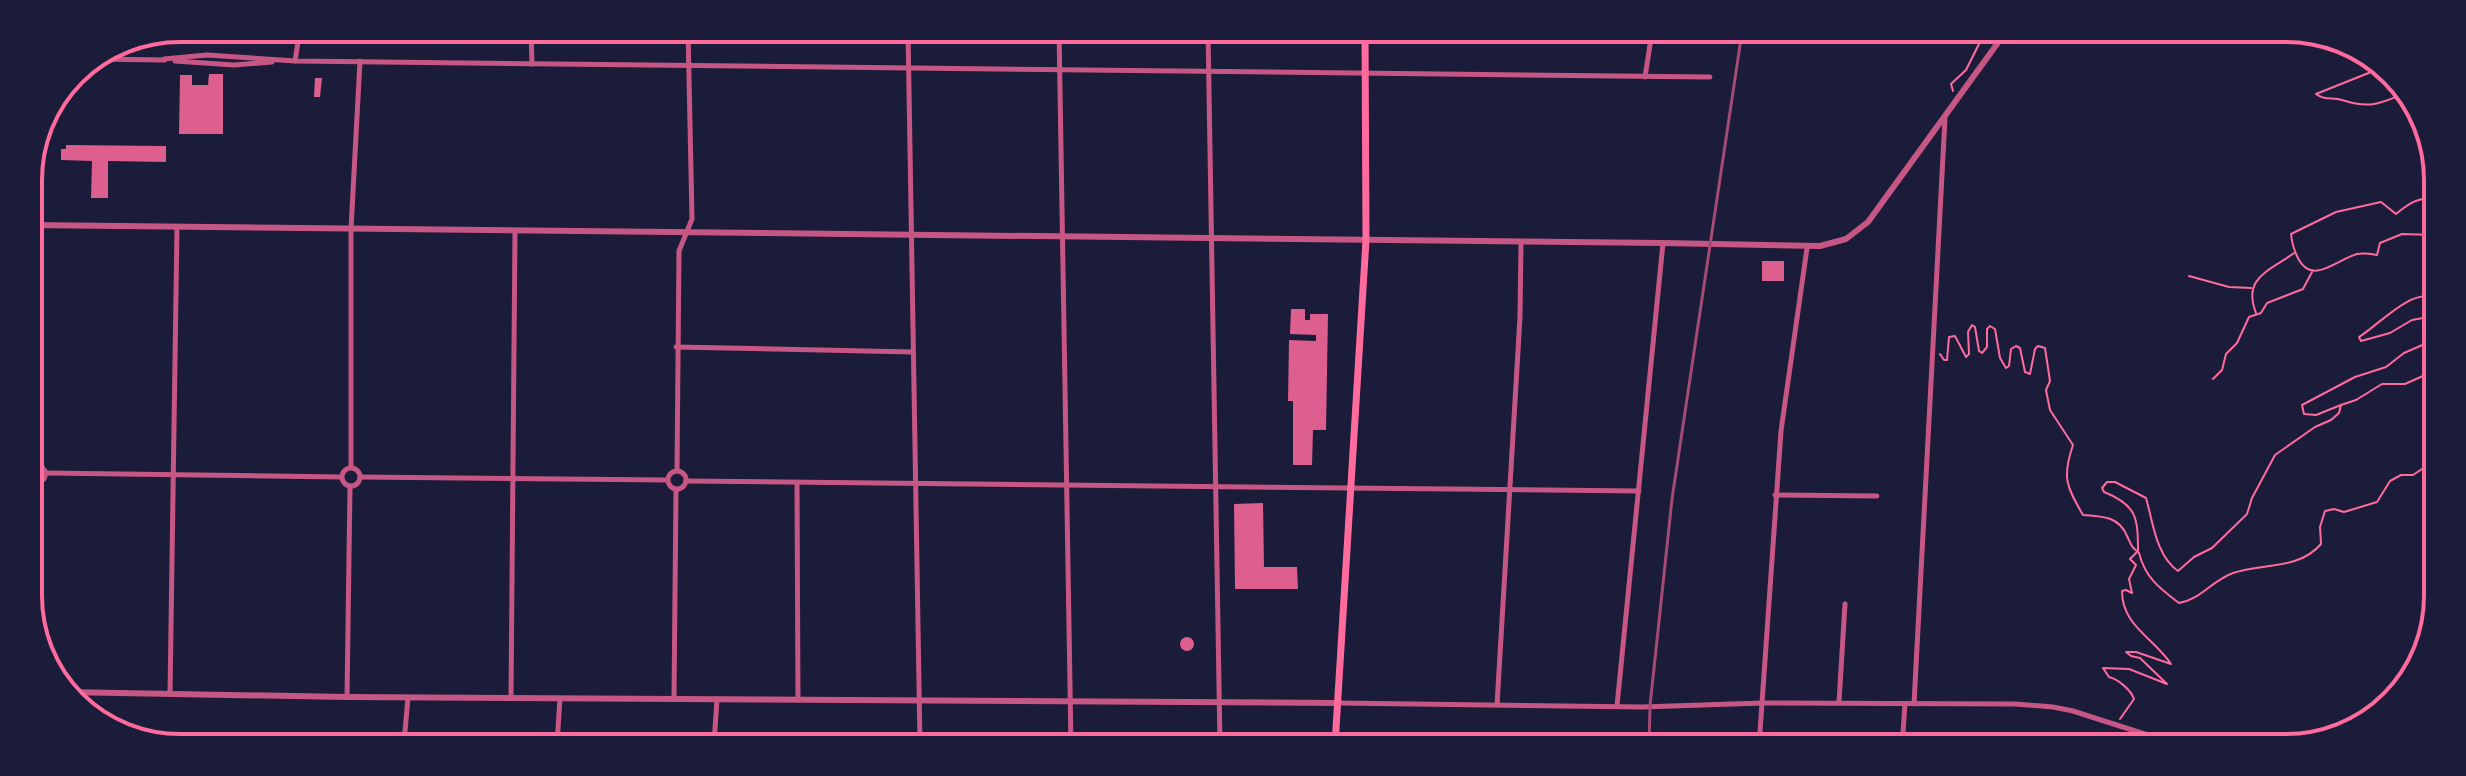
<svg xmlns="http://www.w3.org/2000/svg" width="2466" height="776" font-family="Manrope,sans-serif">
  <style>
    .building { fill: #dd5f8e }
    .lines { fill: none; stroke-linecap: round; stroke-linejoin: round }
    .path { stroke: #ff6b9d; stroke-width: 2 }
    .minor { stroke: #c65784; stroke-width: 5 }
    .tertiary { stroke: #c65784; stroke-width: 6 }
    .primary { stroke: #ff6b9d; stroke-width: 7 }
    .rail { stroke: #a44b75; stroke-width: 3 }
    .rim { fill: none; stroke: #ff6b9d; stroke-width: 4 }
  </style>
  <rect width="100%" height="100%" fill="#1b1b3a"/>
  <g class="building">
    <path d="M 209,74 L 223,74 L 223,134 L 179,134 L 180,75 L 192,75 L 192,85 L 208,85 Z"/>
    <path d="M 315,78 L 322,78 L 320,97 L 314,97 Z"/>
    <path d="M 66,145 L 166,146 L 166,162 L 108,161 L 108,198 L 91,198 L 92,161 L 61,160 L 61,149 L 66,149 Z"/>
    <rect x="1762" y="261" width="22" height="20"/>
    <path d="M 1291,309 L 1305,309 L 1305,320 L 1310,320 L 1310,314 L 1328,314 L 1326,430 L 1313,430 L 1312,465 L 1293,465 L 1293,401 L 1288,401 L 1289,340 L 1316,341 L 1316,335 L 1290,334 Z"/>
    <path d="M 1263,503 L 1264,567 L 1297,567 L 1298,589 L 1235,589 L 1234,504 Z"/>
    <circle cx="1187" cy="644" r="7"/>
  </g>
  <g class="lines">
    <g class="path">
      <path d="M 2381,68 L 2316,94 C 2325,101 2332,97 2342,100 C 2370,109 2379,104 2406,93"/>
      <path d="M 1953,91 L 1951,84 L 1966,70 L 1985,32"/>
      <path d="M 2435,235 L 2402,234 L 2380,243 L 2377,255 C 2371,254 2363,253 2357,254 C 2338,259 2313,285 2299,260 C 2294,251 2292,244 2291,234 L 2336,212 L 2381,202 L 2396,214 C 2408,204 2418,197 2435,198"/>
      <path d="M 2189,276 L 2229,287 L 2251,288"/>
      <path d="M 2256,313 C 2242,277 2270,271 2294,253"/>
      <path d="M 2434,316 L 2412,320 L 2390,333 L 2361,341 L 2359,337 C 2380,324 2409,290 2434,297"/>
      <path d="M 1940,354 L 1944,360 L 1947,360 L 1949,337 L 1955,336 L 1966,357 L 1969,354 L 1968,332 L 1972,325 L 1975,327 L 1979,351 L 1982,353 L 1987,347 L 1987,329 L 1990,326 L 1995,329 L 2000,358 L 2006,368 L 2009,366 L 2011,349 L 2016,346 L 2020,348 L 2025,372 L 2030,374 L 2035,349 L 2038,346 L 2045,348 L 2050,381 L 2046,390 L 2050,410 L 2073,445 C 2062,477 2066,486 2083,515 C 2101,516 2119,516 2127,536 C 2131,544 2131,547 2138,552 C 2138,518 2137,505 2104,492 L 2102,488 L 2107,482 L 2115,482 L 2146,498 C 2153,522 2156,556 2178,571 L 2194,557 L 2212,548 L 2247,514 L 2252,498 L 2275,455 L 2315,427 L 2331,420 L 2339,413 L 2341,405 L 2316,415 L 2304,414 L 2302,405 L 2355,377 L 2386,367 L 2404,353 L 2434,340"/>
      <path d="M 2213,379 L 2222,370 L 2226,354 L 2237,343 L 2249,317 L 2261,313 L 2267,303 L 2303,289 L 2312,272"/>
      <path d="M 2341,405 L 2356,400 L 2382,384 L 2405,384 L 2434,371"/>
      <path d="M 2139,553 C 2145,577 2159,588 2179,603 C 2202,599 2211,581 2233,573 C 2262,563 2299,570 2321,544 L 2320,527 L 2325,511 L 2334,509 L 2344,512 L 2377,502 L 2390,481 L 2401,475 L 2413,475 L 2434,461"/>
      <path d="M 2120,719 L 2134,699 C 2131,690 2118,679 2109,677 L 2103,668 L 2129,669 L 2167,684 L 2140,658 L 2131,656 L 2126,652 L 2136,652 L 2171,664 C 2154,638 2122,626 2122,591 L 2126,590 L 2132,593 L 2129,579 L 2136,565 L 2130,559 L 2137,552"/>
    </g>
    <g class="minor">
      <path d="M 531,29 L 532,64"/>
      <path d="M 908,30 L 920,744"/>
      <path d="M 1059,30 L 1071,745"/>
      <path d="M 1208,31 L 1220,745"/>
      <path d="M 94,59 L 165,60"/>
      <path d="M 164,59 L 207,55 L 295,61 L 1710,77"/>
      <path d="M 175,61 L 234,65 L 272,62"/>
      <path d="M 295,61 L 298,42 L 312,28"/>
      <path d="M 1645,77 L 1652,32"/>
      <path d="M 676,347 L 913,352"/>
      <path d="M 37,463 L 42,142"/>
      <path d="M 30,466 L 40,464 L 46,473 L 44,479 L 39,483 L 30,481"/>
      <path d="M 351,467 L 351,229 L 360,61"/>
      <circle cx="351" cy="477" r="9"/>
      <circle cx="677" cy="480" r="9"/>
      <path d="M 677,471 L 679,251 L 692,219 L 688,29"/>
      <path d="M 46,473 L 341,477"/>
      <path d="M 360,477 L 667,480"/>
      <path d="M 686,481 L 1639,491"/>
      <path d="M 797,482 L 798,700"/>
      <path d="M 1775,495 L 1877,496"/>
      <path d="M 33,630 L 36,483"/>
      <path d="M 170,694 L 177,227"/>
      <path d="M 347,697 L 350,486"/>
      <path d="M 511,698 L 515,231"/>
      <path d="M 674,698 L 676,490"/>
      <path d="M 1839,702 L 1845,604"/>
      <path d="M 1339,703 L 1642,707 L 1762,703 L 2015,704 L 2053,707 L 2073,711 L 2185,747"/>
      <path d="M 1914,704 L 1945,118"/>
      <path d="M 1497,705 L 1520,317 L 1521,243"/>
      <path d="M 1617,706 L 1663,243"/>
      <path d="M 404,743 L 408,697"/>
      <path d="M 557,744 L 560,698"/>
      <path d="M 714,744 L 717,699"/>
      <path d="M 1759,746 L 1781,431 L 1807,248"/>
      <path d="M 1902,747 L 1905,704"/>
    </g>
    <g class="tertiary">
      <path d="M 29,225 L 1663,243 L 1820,246 L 1846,239 L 1868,222 L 2005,33"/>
      <path d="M 64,692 L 347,697 L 1339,703"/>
    </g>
    <path class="primary" d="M 1335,745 L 1366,240 L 1365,31"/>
    <path class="rail" d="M 1649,746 L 1650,706 L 1672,499 L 1742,32"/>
  </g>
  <path d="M0 0H2466V776H0ZM180 42H2286A138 138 0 0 1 2424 180V596A138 138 0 0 1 2286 734H180A138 138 0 0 1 42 596V180A138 138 0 0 1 180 42Z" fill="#1b1b3a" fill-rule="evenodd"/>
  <path class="rim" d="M180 42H2286A138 138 0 0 1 2424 180V596A138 138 0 0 1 2286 734H180A138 138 0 0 1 42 596V180A138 138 0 0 1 180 42Z"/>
</svg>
